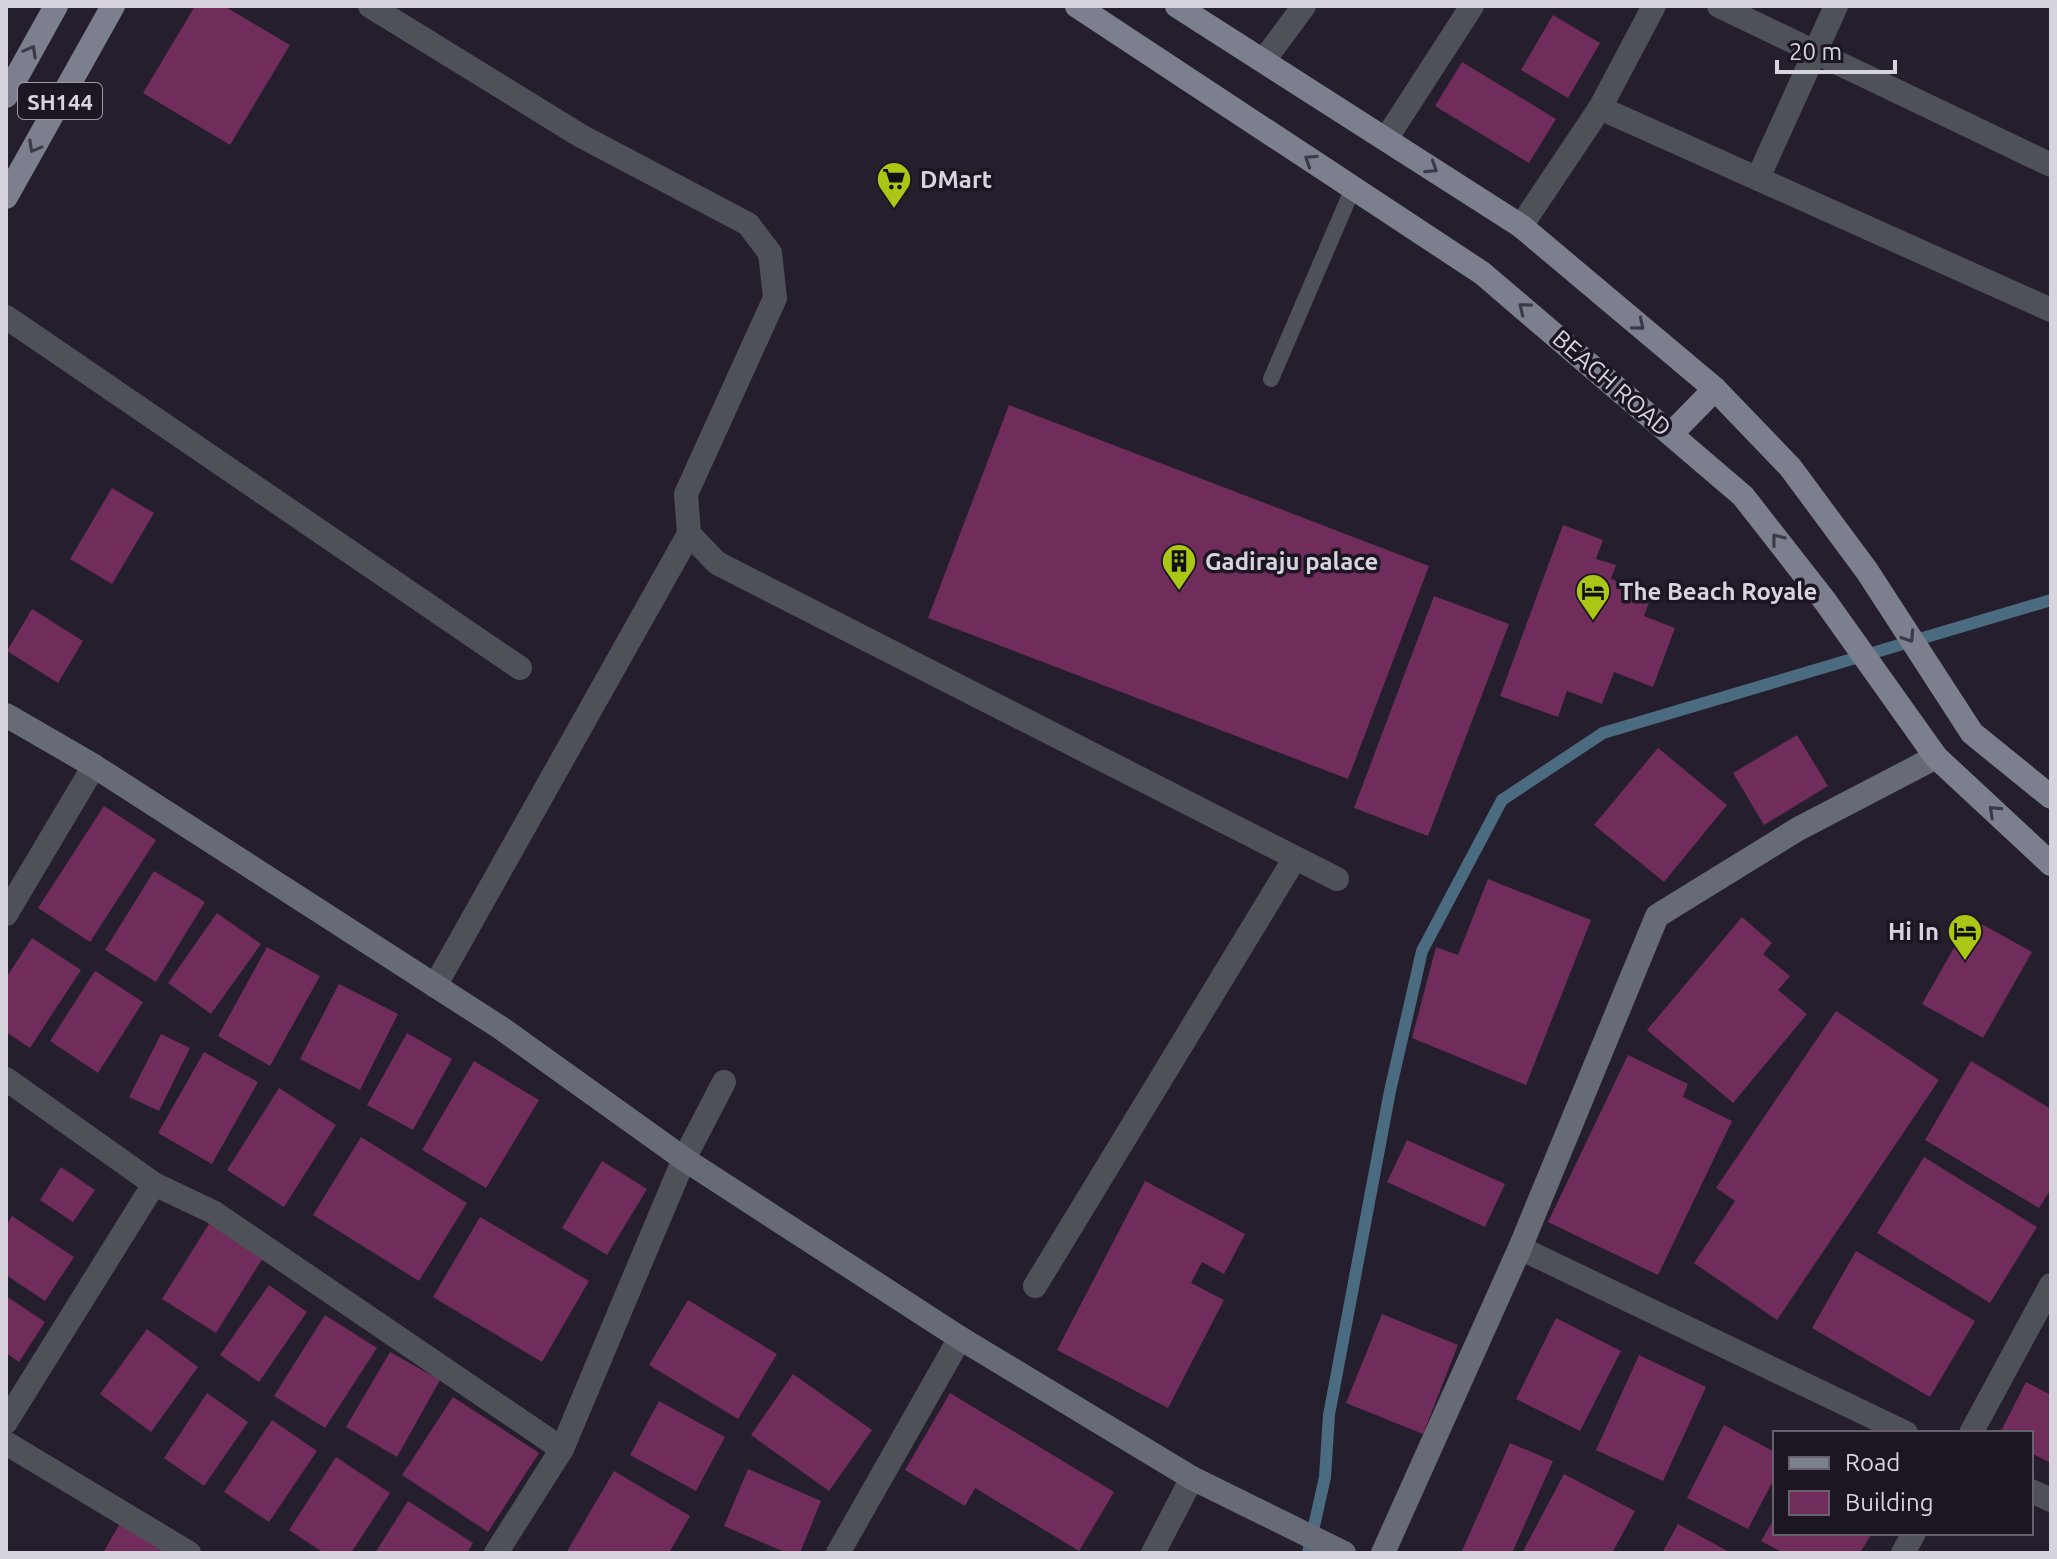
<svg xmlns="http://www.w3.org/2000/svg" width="2057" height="1559" font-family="Ubuntu,sans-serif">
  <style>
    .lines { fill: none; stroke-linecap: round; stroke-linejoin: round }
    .stream { stroke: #4b6b81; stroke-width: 12 }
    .building { fill: #702c5b }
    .lane { stroke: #4f5158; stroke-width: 16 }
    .street { stroke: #4f5158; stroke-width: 24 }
    .secondary { stroke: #676b76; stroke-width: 24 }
    .primary { stroke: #7b7f8e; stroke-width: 24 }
    .oneway { stroke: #3d3a48 }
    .labels { text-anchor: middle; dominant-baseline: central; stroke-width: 7; stroke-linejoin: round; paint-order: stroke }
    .shield { fill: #1c1522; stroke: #a09ba5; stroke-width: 2 }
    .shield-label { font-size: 22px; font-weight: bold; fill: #d8d4dd }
    .poi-label { font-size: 24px; font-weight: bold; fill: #d8d4dd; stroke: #1c1522; text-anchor: start }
    .street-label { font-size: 24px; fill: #d8d4dd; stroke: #1c1522 }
  </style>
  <rect width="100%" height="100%" fill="#251e2c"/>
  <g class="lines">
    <path class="stream" d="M 1308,1553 L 1325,1477 L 1329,1415 L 1390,1091 L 1422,951 L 1502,800 L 1603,733 L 2051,600"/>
  </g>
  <g class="building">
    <path d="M 195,6 L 224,6 L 290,45 L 230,145 L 143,93 Z"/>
    <path d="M 1553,15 L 1600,43 L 1568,98 L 1521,70 Z"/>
    <path d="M 1462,62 L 1556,119 L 1529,163 L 1435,106 Z"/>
    <path d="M 1009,405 L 1429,566 L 1348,779 L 928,618 Z"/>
    <path d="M 112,488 L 154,513 L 112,584 L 70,559 Z"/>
    <path d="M 1563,525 L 1603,540 L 1596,559 L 1616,565 L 1611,579 L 1652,594 L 1644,616 L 1675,628 L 1653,687 L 1614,672 L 1602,704 L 1567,691 L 1558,717 L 1500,696 Z"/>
    <path d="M 1434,596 L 1509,624 L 1428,836 L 1354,808 Z"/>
    <path d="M 32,609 L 83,641 L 58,683 L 7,651 Z"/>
    <path d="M 1797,735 L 1828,786 L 1764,825 L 1733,773 Z"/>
    <path d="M 1658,748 L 1727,805 L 1664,882 L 1594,825 Z"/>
    <path d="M 104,806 L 156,840 L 90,942 L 38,908 Z"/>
    <path d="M 154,871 L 205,902 L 156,982 L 105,950 Z"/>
    <path d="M 1488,879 L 1591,920 L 1526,1085 L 1412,1038 L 1436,947 L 1458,955 Z"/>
    <path d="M 217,913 L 261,944 L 211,1014 L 168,983 Z"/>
    <path d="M 1742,917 L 1772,943 L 1763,954 L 1790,976 L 1778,990 L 1807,1014 L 1733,1103 L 1647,1030 Z"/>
    <path d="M 1971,918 L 2032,952 L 1983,1038 L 1922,1004 Z"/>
    <path d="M 32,938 L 81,970 L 30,1048 L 6,1032 L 6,978 Z"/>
    <path d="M 267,947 L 320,976 L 270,1066 L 218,1036 Z"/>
    <path d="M 95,971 L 143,1002 L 98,1073 L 50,1041 Z"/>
    <path d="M 339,984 L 398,1014 L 360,1090 L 300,1059 Z"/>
    <path d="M 1836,1011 L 1939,1080 L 1777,1320 L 1694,1263 L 1735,1201 L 1716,1188 Z"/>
    <path d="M 407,1033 L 452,1059 L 413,1130 L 367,1105 Z"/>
    <path d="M 161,1034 L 190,1048 L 159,1111 L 129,1097 Z"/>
    <path d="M 204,1052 L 258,1082 L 212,1164 L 158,1133 Z"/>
    <path d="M 1628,1055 L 1688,1084 L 1683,1097 L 1732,1121 L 1658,1275 L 1548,1222 Z"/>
    <path d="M 474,1061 L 539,1100 L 486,1188 L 422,1150 Z"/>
    <path d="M 1971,1061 L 2051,1109 L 2051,1189 L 2039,1208 L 1925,1140 Z"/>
    <path d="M 279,1088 L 336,1125 L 284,1207 L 227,1170 Z"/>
    <path d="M 361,1137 L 467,1203 L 419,1281 L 313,1215 Z"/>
    <path d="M 1407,1140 L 1505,1184 L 1485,1227 L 1387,1182 Z"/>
    <path d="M 1924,1157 L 2037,1227 L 1990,1303 L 1877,1233 Z"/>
    <path d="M 602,1161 L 647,1189 L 607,1255 L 562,1228 Z"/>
    <path d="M 61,1167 L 95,1190 L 73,1222 L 40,1200 Z"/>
    <path d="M 1145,1181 L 1245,1234 L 1224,1274 L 1202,1262 L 1191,1283 L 1224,1300 L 1168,1408 L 1057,1350 Z"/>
    <path d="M 12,1216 L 74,1257 L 45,1301 L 6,1275 L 6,1226 Z"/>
    <path d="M 480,1217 L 589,1281 L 542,1362 L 433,1297 Z"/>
    <path d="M 212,1219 L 266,1253 L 216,1333 L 162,1299 Z"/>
    <path d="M 1856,1251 L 1975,1321 L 1930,1397 L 1812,1328 Z"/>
    <path d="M 269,1285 L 307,1312 L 259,1382 L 220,1355 Z"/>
    <path d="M 6,1296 L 45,1322 L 19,1362 L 6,1353 Z"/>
    <path d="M 688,1300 L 777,1354 L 738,1419 L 649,1365 Z"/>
    <path d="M 1382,1314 L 1458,1345 L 1423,1434 L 1346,1403 Z"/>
    <path d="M 325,1315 L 377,1348 L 325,1428 L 274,1396 Z"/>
    <path d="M 1556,1318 L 1621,1351 L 1580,1431 L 1516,1399 Z"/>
    <path d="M 147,1329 L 198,1367 L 151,1432 L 100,1394 Z"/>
    <path d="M 390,1352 L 440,1380 L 397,1457 L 346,1427 Z"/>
    <path d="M 1639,1355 L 1706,1387 L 1663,1481 L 1596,1450 Z"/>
    <path d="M 793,1374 L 872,1430 L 829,1491 L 751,1435 Z"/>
    <path d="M 2026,1382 L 2051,1395 L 2051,1463 L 2031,1453 L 2031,1433 L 2000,1433 Z"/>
    <path d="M 207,1393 L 248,1422 L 204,1486 L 164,1458 Z"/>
    <path d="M 950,1393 L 1114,1492 L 1079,1551 L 975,1488 L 965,1506 L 905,1470 Z"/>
    <path d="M 453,1397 L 539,1453 L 488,1532 L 402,1475 Z"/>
    <path d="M 659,1401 L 725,1437 L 696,1491 L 630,1455 Z"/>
    <path d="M 272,1420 L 317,1451 L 269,1522 L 224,1492 Z"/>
    <path d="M 1724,1425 L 1775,1452 L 1775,1477 L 1748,1529 L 1687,1498 Z"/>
    <path d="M 1510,1443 L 1553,1461 L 1512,1553 L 1461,1553 Z"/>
    <path d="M 336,1457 L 390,1493 L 351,1553 L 324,1553 L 289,1530 Z"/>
    <path d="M 748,1469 L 821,1501 L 800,1553 L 787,1553 L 724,1526 Z"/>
    <path d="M 614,1471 L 690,1516 L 669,1553 L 566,1553 Z"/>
    <path d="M 1564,1474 L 1635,1511 L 1612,1553 L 1522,1553 Z"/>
    <path d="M 408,1501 L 473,1543 L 467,1553 L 375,1553 Z"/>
    <path d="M 1775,1517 L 1775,1533 L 1872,1533 L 1860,1553 L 1783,1553 L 1761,1541 Z"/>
    <path d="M 122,1520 L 179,1553 L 103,1553 Z"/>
    <path d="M 1678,1524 L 1731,1553 L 1662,1553 Z"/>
  </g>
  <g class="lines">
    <path class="lane" d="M 1271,379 L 1353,188"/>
    <g class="street">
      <path d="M 370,6 L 581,136 L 748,224 L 770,253 L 775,298 L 686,494 L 689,534 L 717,563 L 1337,879"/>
      <path d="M 1719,6 L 2051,165"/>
      <path d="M 1264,60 L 1304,6"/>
      <path d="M 1600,108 L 2051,310"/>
      <path d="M 1386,139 L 1472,6"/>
      <path d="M 1758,178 L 1836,6"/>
      <path d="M 1521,226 L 1600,108 L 1654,6"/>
      <path d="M 6,317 L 520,668"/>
      <path d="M 6,914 L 94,766"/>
      <path d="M 435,986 L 689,534"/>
      <path d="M 6,1079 L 154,1184 L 213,1212 L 562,1449"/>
      <path d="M 1520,1248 L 1906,1433"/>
      <path d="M 1035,1286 L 1295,858"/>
      <path d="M 6,1422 L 154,1184"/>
      <path d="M 1971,1433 L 2051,1285"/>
      <path d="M 6,1443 L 189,1553"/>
      <path d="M 2031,1491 L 2051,1500"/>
      <path d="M 496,1553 L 562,1449 L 684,1159 L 724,1082"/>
      <path d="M 838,1553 L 960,1338"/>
      <path d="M 1153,1553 L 1192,1478"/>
      <path d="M 1903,1553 L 1914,1533"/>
    </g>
    <g class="secondary">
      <path d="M 6,715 L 94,766 L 501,1028 L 684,1159 L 960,1338 L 1192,1478 L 1344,1553"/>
      <path d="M 1383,1553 L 1520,1248 L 1657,916 L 1798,829 L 1936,757"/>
    </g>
    <g class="primary">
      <path d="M 1077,6 L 1482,273 L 1743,496 L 1825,601 L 1936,757 L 2051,864"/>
      <path d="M 1177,6 L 1521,226 L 1715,389 L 1790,467 L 1867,571 L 1972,733 L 2051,797"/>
      <path d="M 6,96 L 56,6"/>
      <path d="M 6,197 L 113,6"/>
      <path d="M 1671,434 L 1715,389"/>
    </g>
  </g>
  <defs><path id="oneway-chevron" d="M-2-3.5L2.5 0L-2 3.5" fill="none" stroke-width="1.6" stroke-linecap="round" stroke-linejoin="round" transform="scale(2)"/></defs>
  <g class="oneway">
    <use href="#oneway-chevron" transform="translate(31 51) rotate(-61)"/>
    <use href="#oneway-chevron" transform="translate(34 147) rotate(119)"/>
    <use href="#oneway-chevron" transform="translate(1310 160) rotate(-147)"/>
    <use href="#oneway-chevron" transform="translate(1432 168) rotate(33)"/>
    <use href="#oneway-chevron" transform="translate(1524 308) rotate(-141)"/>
    <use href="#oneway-chevron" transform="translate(1639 325) rotate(40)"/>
    <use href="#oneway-chevron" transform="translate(1777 539) rotate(-128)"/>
    <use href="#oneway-chevron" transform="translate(1909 637) rotate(57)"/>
    <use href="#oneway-chevron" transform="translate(1994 811) rotate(-137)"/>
  </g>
  <defs>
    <g id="supermarket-pin" transform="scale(1.8)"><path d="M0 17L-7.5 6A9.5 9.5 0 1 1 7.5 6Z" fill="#abc614" stroke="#1c1522"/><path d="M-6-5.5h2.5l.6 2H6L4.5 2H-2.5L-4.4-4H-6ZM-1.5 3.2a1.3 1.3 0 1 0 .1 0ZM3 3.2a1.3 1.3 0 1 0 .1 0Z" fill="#111"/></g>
    <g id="building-pin" transform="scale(1.8)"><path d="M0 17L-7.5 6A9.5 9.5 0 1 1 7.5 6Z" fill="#abc614" stroke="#1c1522"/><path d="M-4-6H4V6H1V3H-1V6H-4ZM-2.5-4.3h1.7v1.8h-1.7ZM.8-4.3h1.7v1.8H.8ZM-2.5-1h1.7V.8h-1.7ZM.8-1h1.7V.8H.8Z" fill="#111"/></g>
    <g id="hotel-pin" transform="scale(1.8)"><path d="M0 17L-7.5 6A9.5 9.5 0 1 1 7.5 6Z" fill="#abc614" stroke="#1c1522"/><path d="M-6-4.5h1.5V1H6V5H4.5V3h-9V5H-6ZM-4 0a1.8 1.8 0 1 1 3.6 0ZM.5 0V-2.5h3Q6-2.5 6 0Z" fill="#111"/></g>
  </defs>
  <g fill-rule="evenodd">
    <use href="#supermarket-pin" x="894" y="179"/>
    <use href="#building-pin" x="1179" y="561"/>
    <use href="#hotel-pin" x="1593" y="591"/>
    <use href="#hotel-pin" x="1965" y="931"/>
  </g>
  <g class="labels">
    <rect class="shield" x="18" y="83" width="84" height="36" rx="6"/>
    <g class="shield-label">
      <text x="60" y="101">SH144</text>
    </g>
    <g class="poi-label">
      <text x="920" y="179">DMart</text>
      <text x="1205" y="561">Gadiraju palace</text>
      <text x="1619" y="591">The Beach Royale</text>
      <text x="1939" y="931" text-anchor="end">Hi In</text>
    </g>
    <g class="street-label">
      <text transform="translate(1612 383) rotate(41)">BEACH ROAD</text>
    </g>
  </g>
  <rect width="2057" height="1559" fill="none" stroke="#d8d4dd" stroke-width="16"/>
  <rect x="1773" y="1431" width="260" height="104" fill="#1c1522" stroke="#67616d" stroke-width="2"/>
  <rect x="1789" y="1457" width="40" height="12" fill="#7b7f8e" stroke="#67616d" stroke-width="2"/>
  <text x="1845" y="1471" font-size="24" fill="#d8d4dd">Road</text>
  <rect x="1789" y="1491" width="40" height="24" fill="#702c5b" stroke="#67616d" stroke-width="2"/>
  <text x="1845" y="1511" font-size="24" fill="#d8d4dd">Building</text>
  <path d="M1777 60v12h118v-12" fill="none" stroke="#d8d4dd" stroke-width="4"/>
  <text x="1789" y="60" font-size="24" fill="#d8d4dd" stroke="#1c1522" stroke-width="6" paint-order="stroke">20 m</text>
</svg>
